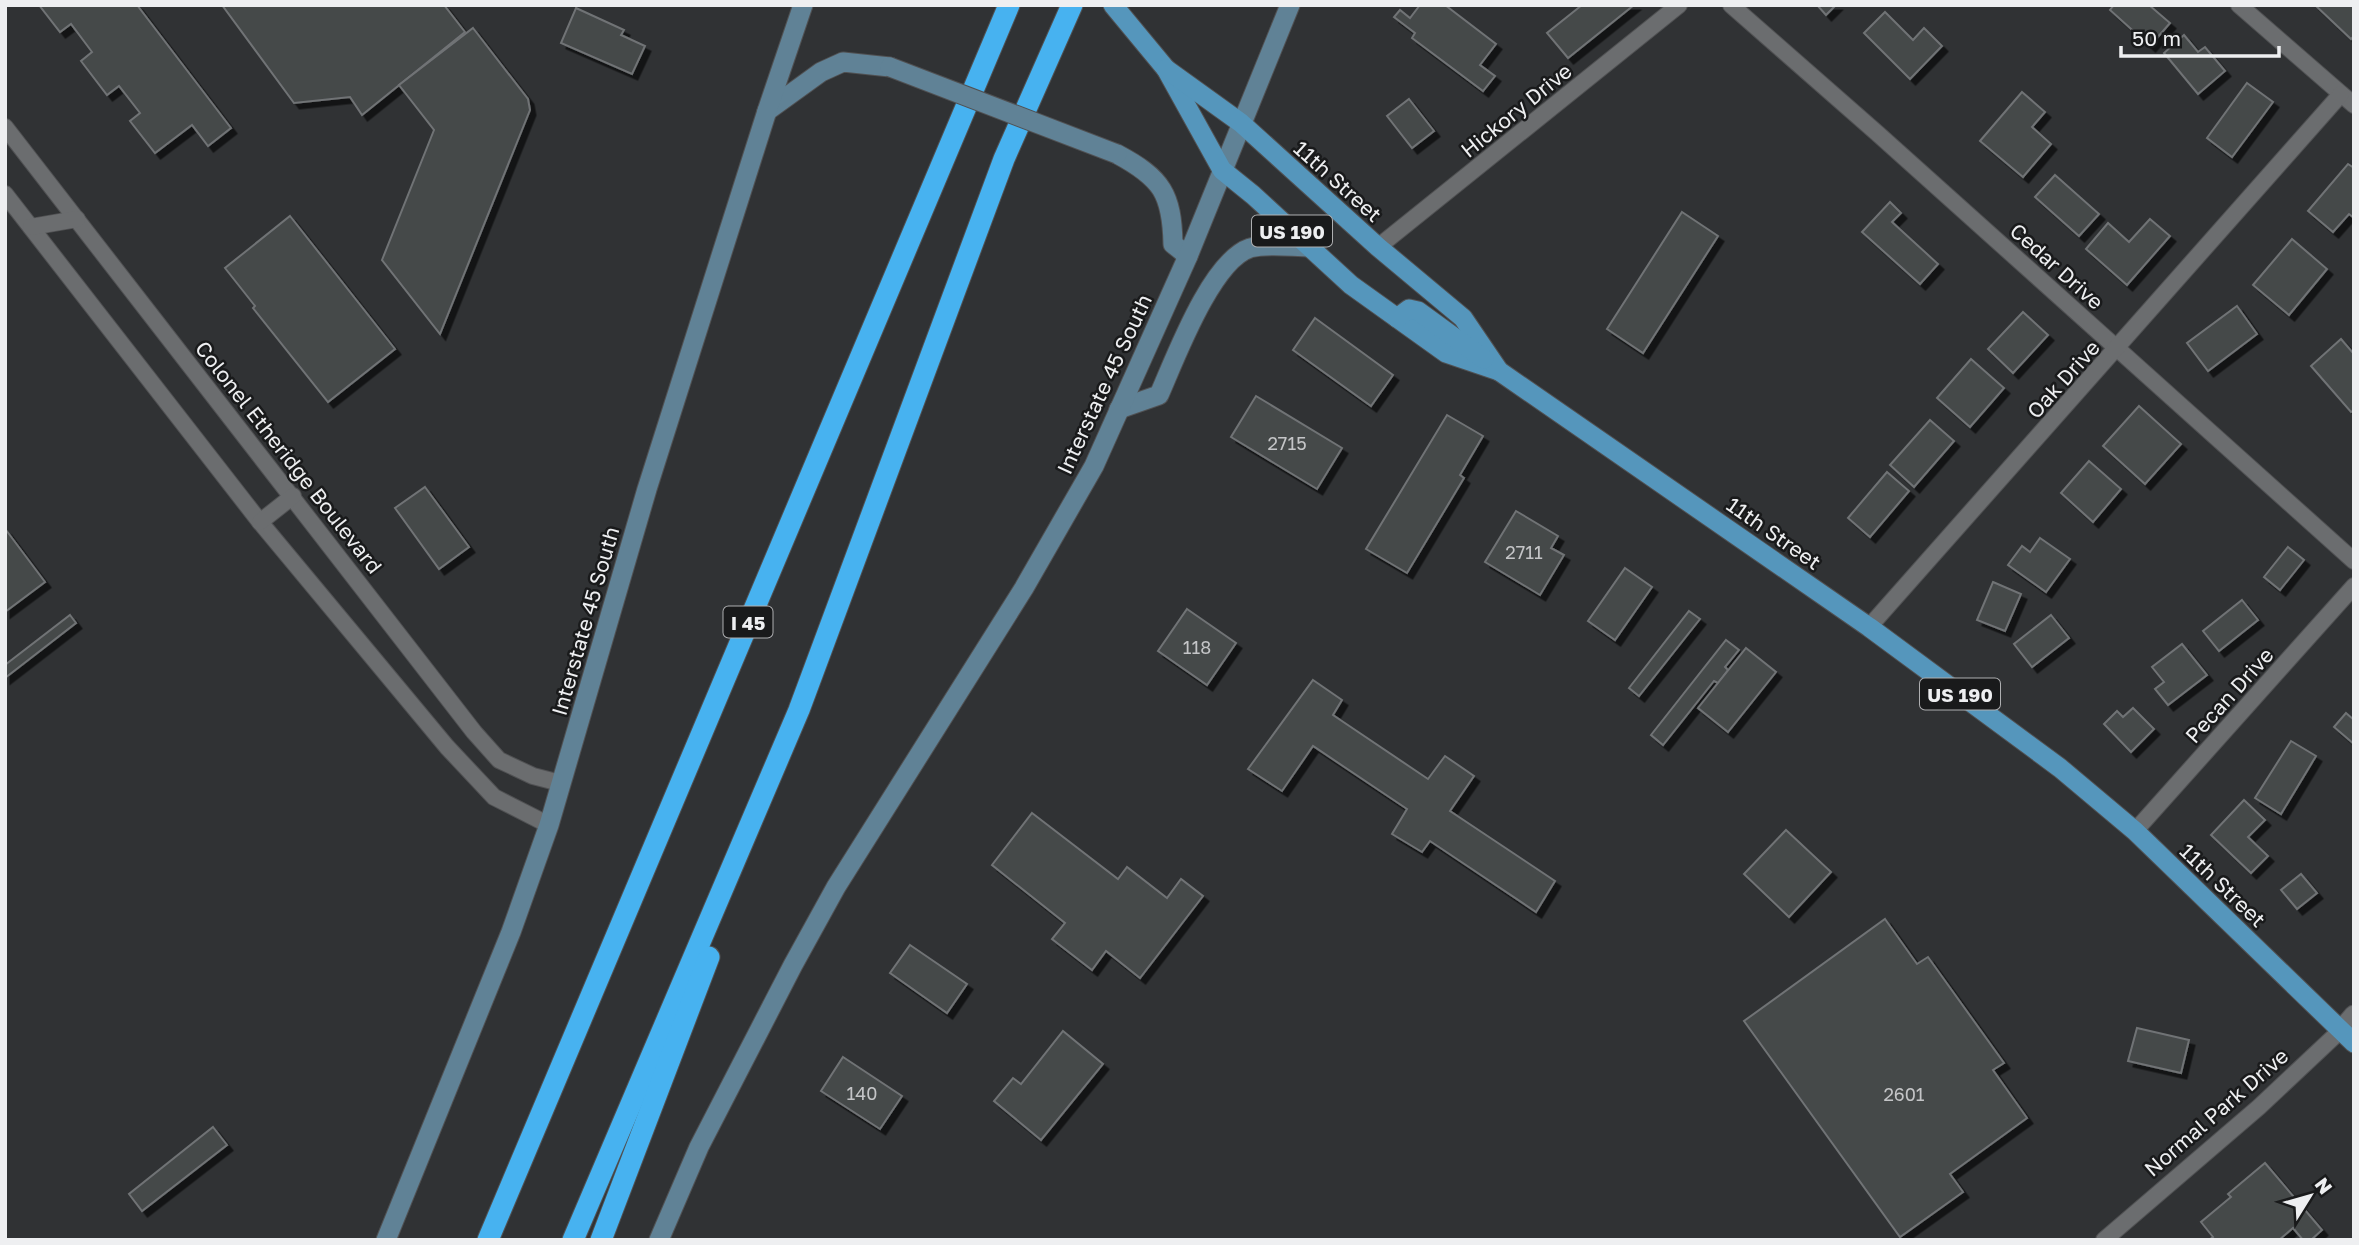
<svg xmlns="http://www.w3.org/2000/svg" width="2359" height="1245" font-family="'Golos Text',sans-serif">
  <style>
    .building { fill: #45484a; stroke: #707375; stroke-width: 2; filter: url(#shadow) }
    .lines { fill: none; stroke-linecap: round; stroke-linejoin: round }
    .minor-casing { stroke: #505153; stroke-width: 18 }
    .tertiary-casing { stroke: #505153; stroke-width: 21 }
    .secondary-casing { stroke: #505153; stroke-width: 21 }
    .primary-casing { stroke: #505153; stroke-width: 21 }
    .motorway-casing { stroke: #505153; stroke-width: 23 }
    .minor { stroke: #6b6d6f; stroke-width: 16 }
    .tertiary { stroke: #6b6d6f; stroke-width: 19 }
    .secondary { stroke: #608296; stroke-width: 19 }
    .primary { stroke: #5596bc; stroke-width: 19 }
    .motorway { stroke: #47b2f0; stroke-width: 21 }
    .secondary-bridge-casing { stroke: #505153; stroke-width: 21; stroke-linecap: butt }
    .secondary-bridge { stroke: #608296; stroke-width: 19 }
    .labels { text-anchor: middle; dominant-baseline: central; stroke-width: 5; stroke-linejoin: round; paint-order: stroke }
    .number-label { font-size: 18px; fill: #c4c5c7 }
    .shield { fill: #191a1b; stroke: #aeafb1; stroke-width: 2 }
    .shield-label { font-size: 19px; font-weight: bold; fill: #eeeff1 }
    .street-label { font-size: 21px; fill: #eeeff1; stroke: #191a1b }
  </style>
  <defs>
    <filter id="shadow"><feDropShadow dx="5.5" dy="5.5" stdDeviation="0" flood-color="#0009"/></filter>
  </defs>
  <rect width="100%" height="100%" fill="#303234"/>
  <g class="building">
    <path d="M 39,5 L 137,5 L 231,128 L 208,146 L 192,125 L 155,153 L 130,121 L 140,113 L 119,86 L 107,95 L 81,61 L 92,52 L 71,24 L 60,32 Z"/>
    <path d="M 222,5 L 444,5 L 465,32 L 362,115 L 350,97 L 294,103 Z"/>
    <path d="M 1420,5 L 1445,5 L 1496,44 L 1480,65 L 1495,76 L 1483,91 L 1412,38 L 1415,33 L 1394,17 L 1400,10 L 1410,18 Z"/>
    <path d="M 1582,5 L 1634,5 L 1568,58 L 1547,33 Z"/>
    <path d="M 1817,5 L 1836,5 L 1826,15 Z"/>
    <path d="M 2114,5 L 2149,5 L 2170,23 L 2150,46 L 2110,10 Z"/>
    <path d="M 2315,5 L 2354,5 L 2354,36 L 2351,39 Z"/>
    <path d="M 576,8 L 624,30 L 621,35 L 645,46 L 632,74 L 561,43 Z"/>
    <path d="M 1885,12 L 1913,40 L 1924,28 L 1942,46 L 1910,79 L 1864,33 Z"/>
    <path d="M 473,28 L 528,99 L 530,110 L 440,334 L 382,260 L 434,130 L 399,85 Z"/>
    <path d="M 2184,35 L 2198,52 L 2205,47 L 2225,71 L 2198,94 L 2164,53 Z"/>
    <path d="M 2247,83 L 2273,102 L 2232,157 L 2207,138 Z"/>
    <path d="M 2022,92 L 2045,112 L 2032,127 L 2051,144 L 2023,177 L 1980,141 Z"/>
    <path d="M 1409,99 L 1434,131 L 1412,148 L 1387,116 Z"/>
    <path d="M 2348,164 L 2354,168 L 2354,218 L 2349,214 L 2333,232 L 2308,211 Z"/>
    <path d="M 2055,175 L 2099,214 L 2079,236 L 2035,197 Z"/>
    <path d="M 1890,202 L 1901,213 L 1892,222 L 1938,264 L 1920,284 L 1862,232 Z"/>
    <path d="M 1682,212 L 1718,236 L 1643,353 L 1607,329 Z"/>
    <path d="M 290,216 L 395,349 L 328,402 L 253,308 L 255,306 L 225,268 Z"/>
    <path d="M 2150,219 L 2170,236 L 2127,285 L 2086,249 L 2108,223 L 2129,242 Z"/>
    <path d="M 2292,239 L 2327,269 L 2289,315 L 2253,285 Z"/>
    <path d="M 2237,306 L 2257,334 L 2208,371 L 2187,343 Z"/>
    <path d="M 2023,312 L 2048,335 L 2013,373 L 1988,349 Z"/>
    <path d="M 1315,318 L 1393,375 L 1371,406 L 1293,350 Z"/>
    <path d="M 2341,339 L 2354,354 L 2354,410 L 2351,412 L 2311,366 Z"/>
    <path d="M 1971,359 L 2004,388 L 1970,427 L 1937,398 Z"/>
    <path d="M 1256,396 L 1342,448 L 1317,489 L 1231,437 Z"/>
    <path d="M 2139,406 L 2181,444 L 2145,484 L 2103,446 Z"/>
    <path d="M 1447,415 L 1483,436 L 1460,475 L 1464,478 L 1407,573 L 1366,549 Z"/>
    <path d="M 1930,420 L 1954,441 L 1914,487 L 1890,465 Z"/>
    <path d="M 2089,461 L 2121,489 L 2093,522 L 2061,493 Z"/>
    <path d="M 1887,472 L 1909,491 L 1870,537 L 1848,518 Z"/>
    <path d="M 425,487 L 469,547 L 439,569 L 395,508 Z"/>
    <path d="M 1516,511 L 1558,536 L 1551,548 L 1564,555 L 1540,595 L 1485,562 Z"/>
    <path d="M 6,530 L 45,582 L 5,612 L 5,531 Z"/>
    <path d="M 2040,538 L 2070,559 L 2046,592 L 2008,565 L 2022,546 L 2030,552 Z"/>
    <path d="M 2288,547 L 2304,560 L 2280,590 L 2264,577 Z"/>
    <path d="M 1625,568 L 1652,587 L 1615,640 L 1588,621 Z"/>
    <path d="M 1993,582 L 2021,594 L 2005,631 L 1977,620 Z"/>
    <path d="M 2242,600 L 2258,620 L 2219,651 L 2203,631 Z"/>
    <path d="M 1187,609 L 1236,643 L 1207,685 L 1158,651 Z"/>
    <path d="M 1689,611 L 1700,619 L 1639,696 L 1629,688 Z"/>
    <path d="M 70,615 L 76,623 L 5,678 L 5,665 Z"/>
    <path d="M 2051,615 L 2069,638 L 2032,667 L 2014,644 Z"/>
    <path d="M 1726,640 L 1739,650 L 1725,667 L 1728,670 L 1718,683 L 1714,681 L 1663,745 L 1651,735 Z"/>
    <path d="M 2182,644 L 2207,675 L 2168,705 L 2155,689 L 2164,682 L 2152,667 Z"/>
    <path d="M 1746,648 L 1776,672 L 1728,732 L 1698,708 Z"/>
    <path d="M 1313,680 L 1342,700 L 1333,715 L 1428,779 L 1445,756 L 1474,776 L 1450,811 L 1555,881 L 1536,912 L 1430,841 L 1422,852 L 1392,834 L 1407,809 L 1313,746 L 1282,791 L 1248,769 Z"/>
    <path d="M 2133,708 L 2154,729 L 2131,752 L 2104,724 L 2117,711 L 2123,717 Z"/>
    <path d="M 2346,713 L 2354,720 L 2354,744 L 2334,727 Z"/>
    <path d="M 2291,741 L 2316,756 L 2281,814 L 2255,798 Z"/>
    <path d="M 2244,800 L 2265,820 L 2248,837 L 2268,856 L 2251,873 L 2211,835 Z"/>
    <path d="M 1032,813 L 1118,879 L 1127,867 L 1167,898 L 1181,879 L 1203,896 L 1140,978 L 1106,951 L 1092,970 L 1052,939 L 1065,923 L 992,865 Z"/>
    <path d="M 1786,830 L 1831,872 L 1789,917 L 1744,874 Z"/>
    <path d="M 2301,874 L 2317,893 L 2297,909 L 2281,890 Z"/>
    <path d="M 1885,919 L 1917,964 L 1928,957 L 2004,1063 L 1993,1070 L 2027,1118 L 1950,1174 L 1963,1192 L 1900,1237 L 1744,1021 Z"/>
    <path d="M 910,945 L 967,984 L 947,1013 L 890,973 Z"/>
    <path d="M 2137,1028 L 2189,1040 L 2181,1073 L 2128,1061 Z"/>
    <path d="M 1063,1031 L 1103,1064 L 1041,1140 L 994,1101 L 1013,1078 L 1021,1084 Z"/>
    <path d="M 843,1057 L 902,1096 L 880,1129 L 821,1091 Z"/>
    <path d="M 213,1127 L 227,1145 L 142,1211 L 129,1194 Z"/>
    <path d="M 2265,1163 L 2322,1230 L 2311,1240 L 2303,1240 L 2293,1228 L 2279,1240 L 2209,1240 L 2213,1237 L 2201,1222 L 2231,1197 L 2228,1194 Z"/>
  </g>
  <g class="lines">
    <g class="minor-casing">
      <g id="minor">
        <path d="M 1731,5 L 1877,133 L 2354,561"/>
        <path d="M 2239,5 L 2354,105"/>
        <path d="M 5,127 L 474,732 L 499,760 L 533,776 L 560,783"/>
        <path d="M 5,194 L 260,522 L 447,747 L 494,797 L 549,825"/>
        <path d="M 31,227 L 77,219"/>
        <path d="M 1378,247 L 1679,5"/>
        <path d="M 260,522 L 293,496"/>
        <path d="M 1869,627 L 2341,94"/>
        <path d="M 2135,831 L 2354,586"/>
        <path d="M 2104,1240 L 2259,1107 L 2341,1030"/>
      </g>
    </g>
    <g class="tertiary-casing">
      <path id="tertiary" d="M 2341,1030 L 2354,1015"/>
    </g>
    <g class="secondary-casing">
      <g id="secondary">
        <path d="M 767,111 L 821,72 L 843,62 L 890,67"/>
        <path d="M 1117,154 C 1162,178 1172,194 1173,244 L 1188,256"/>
        <path d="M 1119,409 L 1159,395 C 1175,359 1211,261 1250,248 C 1267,243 1292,247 1310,247"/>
        <path d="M 386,1240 L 511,932 L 549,825 L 647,489 L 767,111 L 803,5"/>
        <path d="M 659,1240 L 699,1147 L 793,965 L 836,887 L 1024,588 L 1094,466 L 1188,256 L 1290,5"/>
      </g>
    </g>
    <g class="primary-casing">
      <g id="primary">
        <path d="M 1113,5 L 1166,69 L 1222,170 L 1253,195 L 1351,285 L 1446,353 L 1499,371"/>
        <path d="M 1166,69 L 1241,123 L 1378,247 L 1463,318 L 1499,371 L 1869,627 L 2060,768 L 2135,831 L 2354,1043"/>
        <path d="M 1397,318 L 1409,309 L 1418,311 L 1484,359"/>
      </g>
    </g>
    <g class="motorway-casing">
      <g id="motorway">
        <path d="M 488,1240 L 1009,5"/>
        <path d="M 573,1240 L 799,710 L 1004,159 L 1072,5"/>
        <path d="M 601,1240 L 709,957"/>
      </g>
    </g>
    <use href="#minor" class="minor"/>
    <use href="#tertiary" class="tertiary"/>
    <use href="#secondary" class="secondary"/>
    <use href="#primary" class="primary"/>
    <use href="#motorway" class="motorway"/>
    <g class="secondary-bridge-casing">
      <path id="secondary-bridge" d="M 890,67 L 1117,154"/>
    </g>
    <use href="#secondary-bridge" class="secondary-bridge"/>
  </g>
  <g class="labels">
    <g class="number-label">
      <text x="1287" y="443">2715</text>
      <text x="1524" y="552">2711</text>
      <text x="1197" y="647">118</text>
      <text x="862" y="1093">140</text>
      <text x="1904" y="1094">2601</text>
    </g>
    <g class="shield">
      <rect x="1252" y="215.5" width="80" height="31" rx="5"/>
      <rect x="723.5" y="606.5" width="49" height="31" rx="5"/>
      <rect x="1920" y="678.5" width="80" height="31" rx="5"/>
    </g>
    <g class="shield-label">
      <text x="1292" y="231">US 190</text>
      <text x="748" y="622">I 45</text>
      <text x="1960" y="694">US 190</text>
    </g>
    <g class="street-label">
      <text transform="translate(1516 110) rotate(-39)">Hickory Drive</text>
      <text transform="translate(1338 181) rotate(42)">11th Street</text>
      <text transform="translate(2057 266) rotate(42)">Cedar Drive</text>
      <text transform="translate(2063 379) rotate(-48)">Oak Drive</text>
      <text transform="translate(1104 384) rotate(-65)">Interstate 45 South</text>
      <text transform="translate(289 457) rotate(52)">Colonel Etheridge Boulevard</text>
      <text transform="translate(1774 533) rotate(35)">11th Street</text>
      <text transform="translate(585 621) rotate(-74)">Interstate 45 South</text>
      <text transform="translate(2229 695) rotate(-48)">Pecan Drive</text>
      <text transform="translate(2223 885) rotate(44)">11th Street</text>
      <text transform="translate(2216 1112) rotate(-41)">Normal Park Drive</text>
    </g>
  </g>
  <rect width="2359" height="1245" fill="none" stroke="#eeeff1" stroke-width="14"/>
  <g transform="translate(2310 1196) rotate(53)" stroke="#191a1b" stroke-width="5" paint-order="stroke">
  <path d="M0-5L12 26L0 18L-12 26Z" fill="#eeeff1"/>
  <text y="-10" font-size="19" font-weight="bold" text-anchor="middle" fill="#eeeff1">N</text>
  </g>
  <path d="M2121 46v10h158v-10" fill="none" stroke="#eeeff1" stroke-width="3.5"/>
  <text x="2132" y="46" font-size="21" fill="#eeeff1" stroke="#191a1b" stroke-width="5" paint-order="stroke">50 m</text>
</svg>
